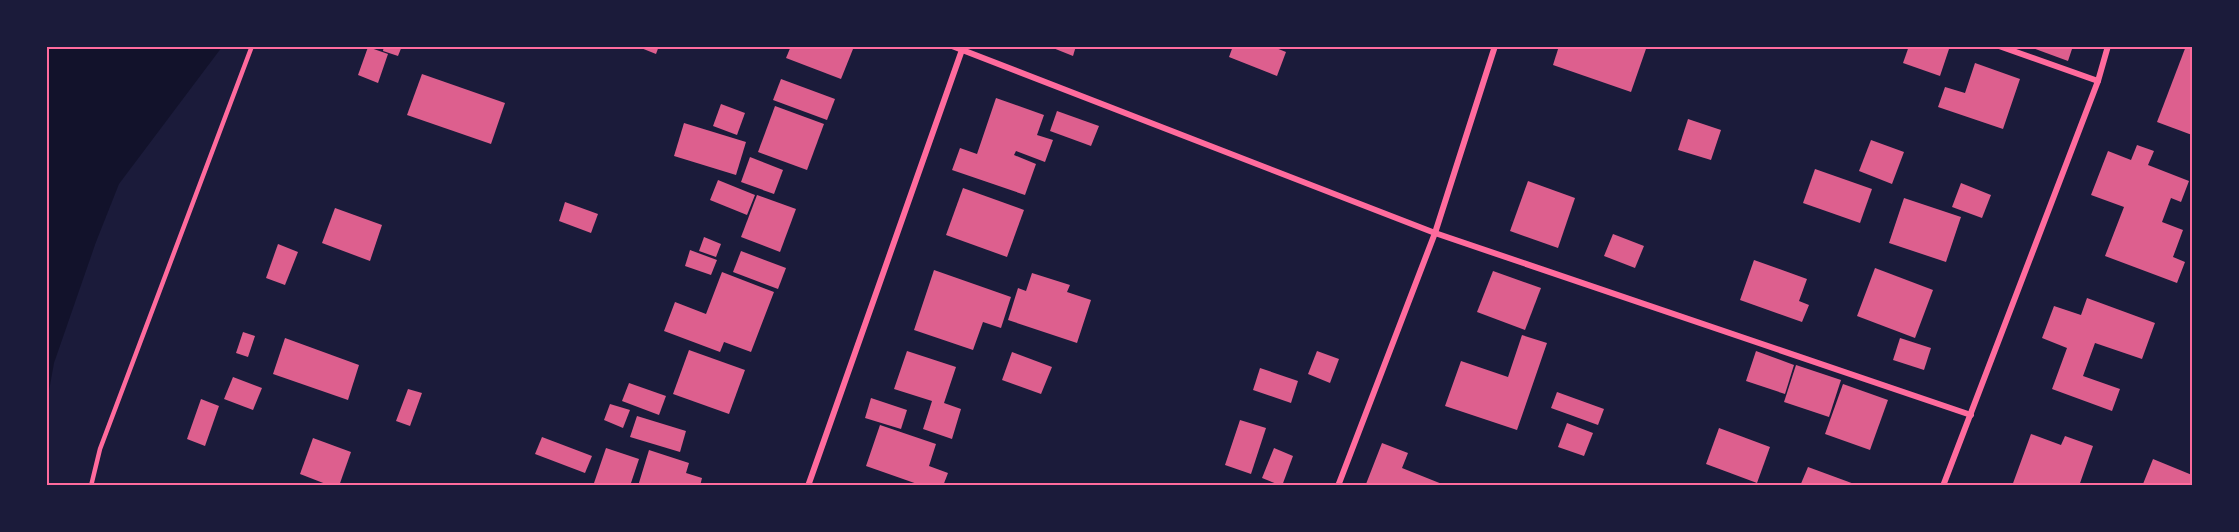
<svg xmlns="http://www.w3.org/2000/svg" width="2239" height="532" font-family="Roboto,sans-serif">
  <style>
    .water { fill: #12122b }
    .building { fill: #dd5f8e }
    .lines { fill: none; stroke-linecap: round; stroke-linejoin: round }
    .service { stroke: #ff6b9d; stroke-width: 4.5 }
    .minor { stroke: #ff6b9d; stroke-width: 6 }
    .neatline { fill: none; stroke: #ff6b9d; stroke-width: 2 }
  </style>
  <rect width="100%" height="100%" fill="#1b1b3a"/>
  <path class="water" d="M 47,46 L 222,47 L 119,184 L 96,242 L 54,363 L 47,402 Z"/>
  <g class="building">
    <path d="M 384,46 L 402,46 L 398,56 L 383,51 Z"/>
    <path d="M 636,46 L 659,46 L 656,54 Z"/>
    <path d="M 791,46 L 847,46 L 853,49 L 841,79 L 786,58 Z"/>
    <path d="M 1048,46 L 1076,46 L 1073,56 Z"/>
    <path d="M 1233,46 L 1271,46 L 1286,52 L 1277,76 L 1229,57 Z"/>
    <path d="M 1559,46 L 1647,46 L 1631,92 L 1553,65 Z"/>
    <path d="M 1909,46 L 1950,46 L 1940,76 L 1903,63 Z"/>
    <path d="M 2027,46 L 2073,46 L 2068,61 Z"/>
    <path d="M 2186,46 L 2192,46 L 2192,135 L 2157,122 Z"/>
    <path d="M 368,47 L 388,54 L 378,83 L 358,75 Z"/>
    <path d="M 1975,63 L 2020,79 L 2003,129 L 1938,107 L 1945,87 L 1965,93 Z"/>
    <path d="M 422,74 L 505,103 L 491,144 L 407,115 Z"/>
    <path d="M 781,79 L 835,99 L 827,120 L 773,100 Z"/>
    <path d="M 996,98 L 1044,115 L 1037,135 L 1053,140 L 1045,162 L 1016,151 L 1014,155 L 1036,164 L 1025,195 L 952,170 L 960,148 L 977,154 Z"/>
    <path d="M 721,104 L 745,113 L 737,135 L 713,126 Z"/>
    <path d="M 775,106 L 824,124 L 807,170 L 758,152 Z"/>
    <path d="M 1057,111 L 1099,126 L 1091,146 L 1050,131 Z"/>
    <path d="M 1688,119 L 1721,130 L 1711,160 L 1678,150 Z"/>
    <path d="M 684,123 L 746,142 L 736,175 L 674,156 Z"/>
    <path d="M 1871,140 L 1904,152 L 1892,184 L 1859,171 Z"/>
    <path d="M 2137,145 L 2154,151 L 2148,165 L 2189,181 L 2181,202 L 2171,198 L 2162,222 L 2183,230 L 2173,257 L 2185,262 L 2177,283 L 2105,256 L 2124,207 L 2091,195 L 2108,151 L 2131,160 Z"/>
    <path d="M 750,157 L 783,170 L 774,194 L 741,182 Z"/>
    <path d="M 1815,169 L 1872,189 L 1860,223 L 1803,203 Z"/>
    <path d="M 718,180 L 755,195 L 747,215 L 710,200 Z"/>
    <path d="M 1528,181 L 1575,198 L 1558,248 L 1510,231 Z"/>
    <path d="M 1961,183 L 1991,195 L 1982,218 L 1952,207 Z"/>
    <path d="M 963,188 L 1024,210 L 1007,257 L 946,235 Z"/>
    <path d="M 757,195 L 796,209 L 780,252 L 741,237 Z"/>
    <path d="M 1904,198 L 1961,217 L 1946,262 L 1889,243 Z"/>
    <path d="M 565,202 L 598,214 L 591,233 L 559,221 Z"/>
    <path d="M 335,208 L 382,225 L 370,261 L 322,243 Z"/>
    <path d="M 1613,234 L 1644,246 L 1635,268 L 1604,256 Z"/>
    <path d="M 704,237 L 721,244 L 716,257 L 699,251 Z"/>
    <path d="M 278,244 L 298,252 L 285,285 L 266,278 Z"/>
    <path d="M 690,250 L 717,260 L 711,275 L 685,266 Z"/>
    <path d="M 741,251 L 786,268 L 778,289 L 733,272 Z"/>
    <path d="M 1754,260 L 1807,279 L 1799,301 L 1809,305 L 1802,322 L 1740,300 Z"/>
    <path d="M 1875,268 L 1933,290 L 1915,338 L 1857,316 Z"/>
    <path d="M 934,270 L 1011,297 L 1001,328 L 983,322 L 973,350 L 914,330 Z"/>
    <path d="M 1493,271 L 1541,288 L 1525,330 L 1477,312 Z"/>
    <path d="M 722,272 L 774,292 L 751,352 L 724,342 L 720,352 L 664,331 L 675,302 L 706,314 Z"/>
    <path d="M 1032,273 L 1070,285 L 1067,292 L 1091,300 L 1077,343 L 1008,320 L 1018,288 L 1026,291 Z"/>
    <path d="M 2087,298 L 2155,323 L 2142,359 L 2095,343 L 2083,376 L 2120,389 L 2112,411 L 2052,389 L 2067,348 L 2042,338 L 2054,306 L 2081,315 Z"/>
    <path d="M 243,332 L 255,336 L 248,357 L 236,353 Z"/>
    <path d="M 1522,335 L 1547,343 L 1517,430 L 1445,406 L 1461,361 L 1508,377 Z"/>
    <path d="M 285,338 L 359,365 L 348,400 L 273,374 Z"/>
    <path d="M 1900,338 L 1931,348 L 1924,370 L 1893,360 Z"/>
    <path d="M 689,350 L 745,370 L 729,414 L 673,394 Z"/>
    <path d="M 907,351 L 956,367 L 944,403 L 961,409 L 952,439 L 923,429 L 932,401 L 894,389 Z"/>
    <path d="M 1317,351 L 1339,359 L 1330,383 L 1308,374 Z"/>
    <path d="M 1756,351 L 1794,365 L 1785,394 L 1746,381 Z"/>
    <path d="M 1012,352 L 1052,367 L 1041,394 L 1002,380 Z"/>
    <path d="M 1796,365 L 1841,380 L 1829,417 L 1784,402 Z"/>
    <path d="M 1260,368 L 1298,381 L 1291,403 L 1253,390 Z"/>
    <path d="M 233,377 L 262,388 L 253,410 L 224,399 Z"/>
    <path d="M 629,383 L 666,396 L 659,415 L 622,401 Z"/>
    <path d="M 1843,384 L 1888,400 L 1870,450 L 1825,434 Z"/>
    <path d="M 408,389 L 422,393 L 410,426 L 396,421 Z"/>
    <path d="M 1557,392 L 1604,409 L 1598,425 L 1551,408 Z"/>
    <path d="M 871,398 L 907,410 L 901,429 L 865,418 Z"/>
    <path d="M 201,399 L 219,406 L 205,446 L 187,439 Z"/>
    <path d="M 610,404 L 630,410 L 623,428 L 604,420 Z"/>
    <path d="M 637,416 L 686,431 L 680,452 L 630,437 Z"/>
    <path d="M 1240,420 L 1266,428 L 1251,474 L 1225,465 Z"/>
    <path d="M 1567,423 L 1593,433 L 1584,456 L 1558,447 Z"/>
    <path d="M 880,425 L 936,444 L 929,466 L 948,473 L 943,486 L 923,486 L 866,466 Z"/>
    <path d="M 1719,428 L 1770,447 L 1757,483 L 1706,464 Z"/>
    <path d="M 2031,434 L 2061,445 L 2065,436 L 2093,446 L 2079,486 L 2012,486 Z"/>
    <path d="M 542,437 L 592,456 L 585,473 L 535,454 Z"/>
    <path d="M 313,438 L 351,452 L 339,486 L 331,486 L 300,474 Z"/>
    <path d="M 1382,443 L 1408,453 L 1402,468 L 1447,486 L 1366,484 Z"/>
    <path d="M 606,448 L 639,459 L 630,486 L 593,486 Z"/>
    <path d="M 1274,448 L 1293,456 L 1282,486 L 1262,478 Z"/>
    <path d="M 649,450 L 689,463 L 686,473 L 702,478 L 700,486 L 638,486 Z"/>
    <path d="M 2153,459 L 2192,475 L 2192,486 L 2143,484 Z"/>
    <path d="M 1808,467 L 1857,485 L 1857,486 L 1800,486 Z"/>
  </g>
  <g class="lines">
    <path class="service" d="M 91,486 L 100,449 L 252,46"/>
    <g class="minor">
      <path d="M 952,46 L 1435,233 L 1971,415"/>
      <path d="M 1999,46 L 2098,81"/>
      <path d="M 808,486 L 963,47"/>
      <path d="M 1338,486 L 1435,233 L 1495,46"/>
      <path d="M 1943,486 L 2098,81 L 2108,46"/>
    </g>
  </g>
  <rect width="2239" height="532" fill="none" stroke="#1b1b3a" stroke-width="96"/>
  <rect x="48" y="48" width="2143" height="436" class="neatline"/>
</svg>
